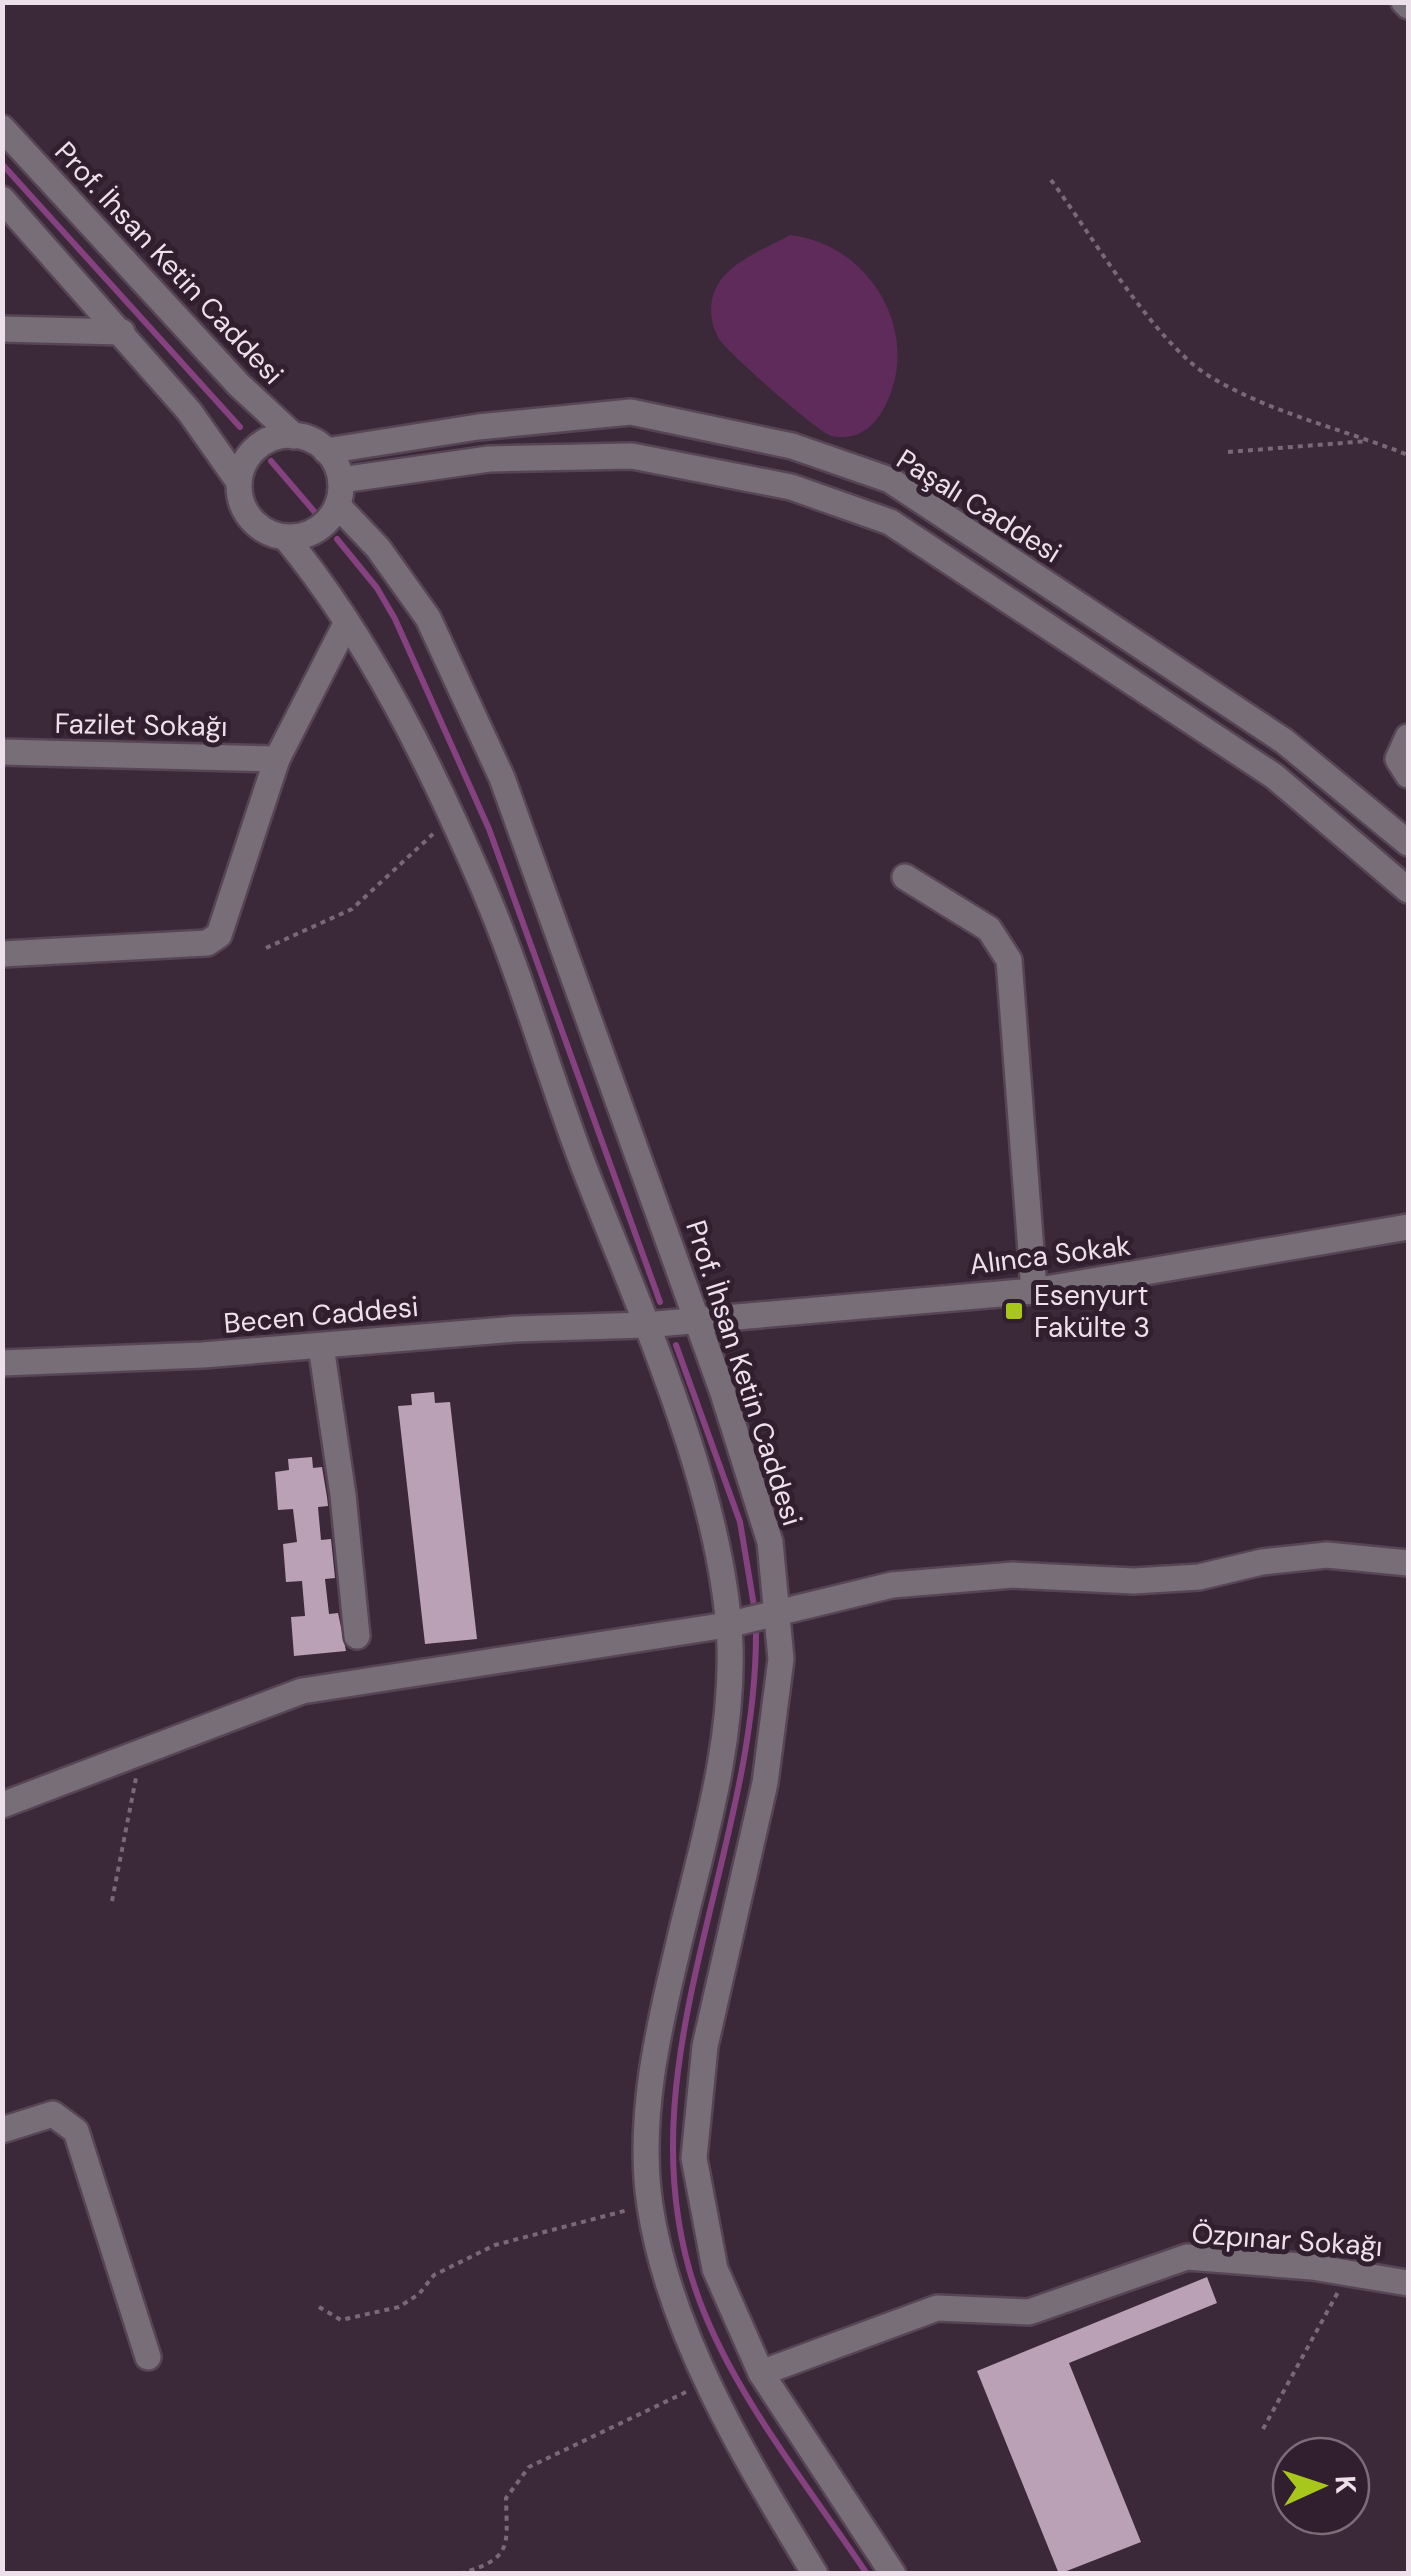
<svg xmlns="http://www.w3.org/2000/svg" width="1411" height="2576" font-family="'DM Sans',sans-serif">
  <style>
    .green { fill: #5e2b5a }
    .lines { fill: none; stroke-linecap: round; stroke-linejoin: round }
    .stream { stroke: #864180; stroke-width: 6 }
    .building { fill: #baa1b6 }
    .minor-casing { stroke: #574555; stroke-width: 30 }
    .path { stroke: #796877; stroke-width: 4; stroke-dasharray: 5 5; stroke-linecap: butt }
    .minor { stroke: #786e77; stroke-width: 25 }
    .poi-dot { fill: #a8c71c; stroke: #311e2f; stroke-width: 4 }
    .labels { text-anchor: middle; dominant-baseline: central; stroke-width: 10; stroke-linejoin: round; paint-order: stroke }
    .street-label { font-size: 28px; fill: #ede0eb; stroke: #311e2f }
    .poi-label { font-size: 28px; fill: #ede0eb; stroke: #311e2f; text-anchor: start }
  </style>
  <rect width="100%" height="100%" fill="#3b2839"/>
  <path class="green" d="M 790,235 C 870,244 923,333 885,406 C 878,420 868,432 852,436 C 846,437 835,438 829,435 C 812,427 729,354 719,339 C 710,323 708,304 716,288 C 728,262 767,248 790,235 Z"/>
  <g class="lines">
    <g class="stream">
      <path d="M 2,164 L 240,427"/>
      <path d="M 271,461 L 319,517"/>
      <path d="M 337,539 L 377,588 L 395,619 L 489,829 L 660,1302"/>
      <path d="M 676,1345 L 740,1522 L 754,1606"/>
      <path d="M 756,1634 C 756,1865 609,2089 706,2317 C 743,2406 813,2493 867,2574"/>
    </g>
  </g>
  <g class="building">
    <path d="M 434,1392 L 435,1403 L 450,1402 L 477,1639 L 425,1644 L 398,1406 L 412,1405 L 411,1394 Z"/>
    <path d="M 312,1457 L 313,1468 L 322,1467 L 327,1497 L 328,1506 L 318,1507 L 321,1540 L 331,1539 L 335,1578 L 325,1579 L 329,1614 L 338,1613 L 346,1651 L 294,1656 L 291,1617 L 305,1616 L 302,1581 L 286,1582 L 283,1544 L 297,1542 L 293,1509 L 278,1510 L 275,1472 L 289,1470 L 288,1459 Z"/>
    <path d="M 1207,2277 L 1217,2303 L 1069,2363 L 1141,2542 L 1059,2574 L 977,2371 Z"/>
  </g>
  <g class="lines">
    <g class="minor-casing">
      <g id="minor">
        <path d="M 1404,2 L 1408,6"/>
        <path d="M 2,128 L 239,385 L 294,436"/>
        <path d="M 2,199 L 189,411 L 239,482"/>
        <path d="M 2,329 L 122,332"/>
        <circle cx="290" cy="486" r="51"/>
        <path d="M 326,451 L 478,427 L 631,412 L 792,446 L 890,480 L 1284,741 L 1408,843"/>
        <path d="M 341,480 L 489,459 L 632,456 L 791,487 L 890,522 L 1274,776 L 1408,890"/>
        <path d="M 339,507 L 378,548 L 428,618 L 502,778 L 723,1393 L 770,1542 L 781,1659 L 765,1783 L 705,2046 L 694,2158 L 715,2269 L 761,2373 L 893,2574"/>
        <path d="M 286,538 C 370,640 432,768 484,889 C 523,980 549,1076 584,1167 C 640,1311 724,1493 730,1646 C 733,1750 701,1848 678,1947 C 658,2030 637,2120 650,2206 C 670,2337 748,2463 815,2574"/>
        <path d="M 1408,737 L 1398,759 L 1408,775"/>
        <path d="M 2,752 L 277,759"/>
        <path d="M 905,877 L 989,929 L 1009,960 L 1034,1291"/>
        <path d="M 2,954 L 207,943 L 219,935 L 277,759 L 346,624"/>
        <path d="M 321,1346 L 343,1495 L 357,1636"/>
        <path d="M 2,1363 L 203,1355 L 516,1329 L 645,1325 L 1034,1291 L 1408,1227"/>
        <path d="M 2,1805 L 302,1691 L 727,1625 L 892,1585 L 1013,1575 L 1134,1581 L 1199,1577 L 1262,1562 L 1327,1555 L 1408,1563"/>
        <path d="M 2,2130 L 53,2114 L 76,2131 L 148,2357"/>
        <path d="M 761,2373 L 937,2308 L 1029,2312 L 1187,2257 L 1312,2267 L 1408,2283"/>
      </g>
    </g>
    <g class="path">
      <path d="M 1051,180 C 1091,234 1154,342 1209,376 C 1270,413 1343,429 1408,455"/>
      <path d="M 1228,452 L 1368,441"/>
      <path d="M 266,948 L 352,909 L 433,834"/>
      <path d="M 112,1901 L 136,1778"/>
      <path d="M 319,2307 L 341,2320 L 399,2307 L 419,2294 L 434,2275 L 495,2245 L 628,2210"/>
      <path d="M 1263,2429 L 1338,2292"/>
      <path d="M 460,2574 C 513,2558 507,2547 506,2498 L 529,2467 L 686,2392"/>
    </g>
    <use href="#minor" class="minor"/>
  </g>
  <rect class="poi-dot" x="1004" y="1301" width="20" height="20" rx="5"/>
  <g class="labels">
    <g class="street-label">
      <text transform="translate(169 263) rotate(47)">Prof. İhsan Ketin Caddesi</text>
      <text transform="translate(979 506) rotate(32)">Paşalı Caddesi</text>
      <text transform="translate(141 725) rotate(1)">Fazilet Sokağı</text>
      <text transform="translate(1050 1255) rotate(-7)">Alınca Sokak</text>
      <text transform="translate(321 1315) rotate(-5)">Becen Caddesi</text>
      <text transform="translate(744 1373) rotate(72)">Prof. İhsan Ketin Caddesi</text>
      <text transform="translate(1287 2240) rotate(4)">Özpınar Sokağı</text>
    </g>
    <g class="poi-label">
      <text x="1034" y="1295">Esenyurt<tspan x="1034" dy="32">Fakülte 3</tspan></text>
    </g>
  </g>
  <rect width="1411" height="2576" fill="none" stroke="#ede0eb" stroke-width="10"/>
  <g transform="translate(1321 2486) rotate(87)"><circle r="48" fill="#311e2f" stroke="#7c6c7a" stroke-width="2.5"/>
  <path d="M0-8L18 38L0 25L-18 38Z" fill="#a8c71c"/>
  <text y="-15" font-size="28" font-weight="bold" text-anchor="middle" fill="#ede0eb">K</text>
  </g>
</svg>
